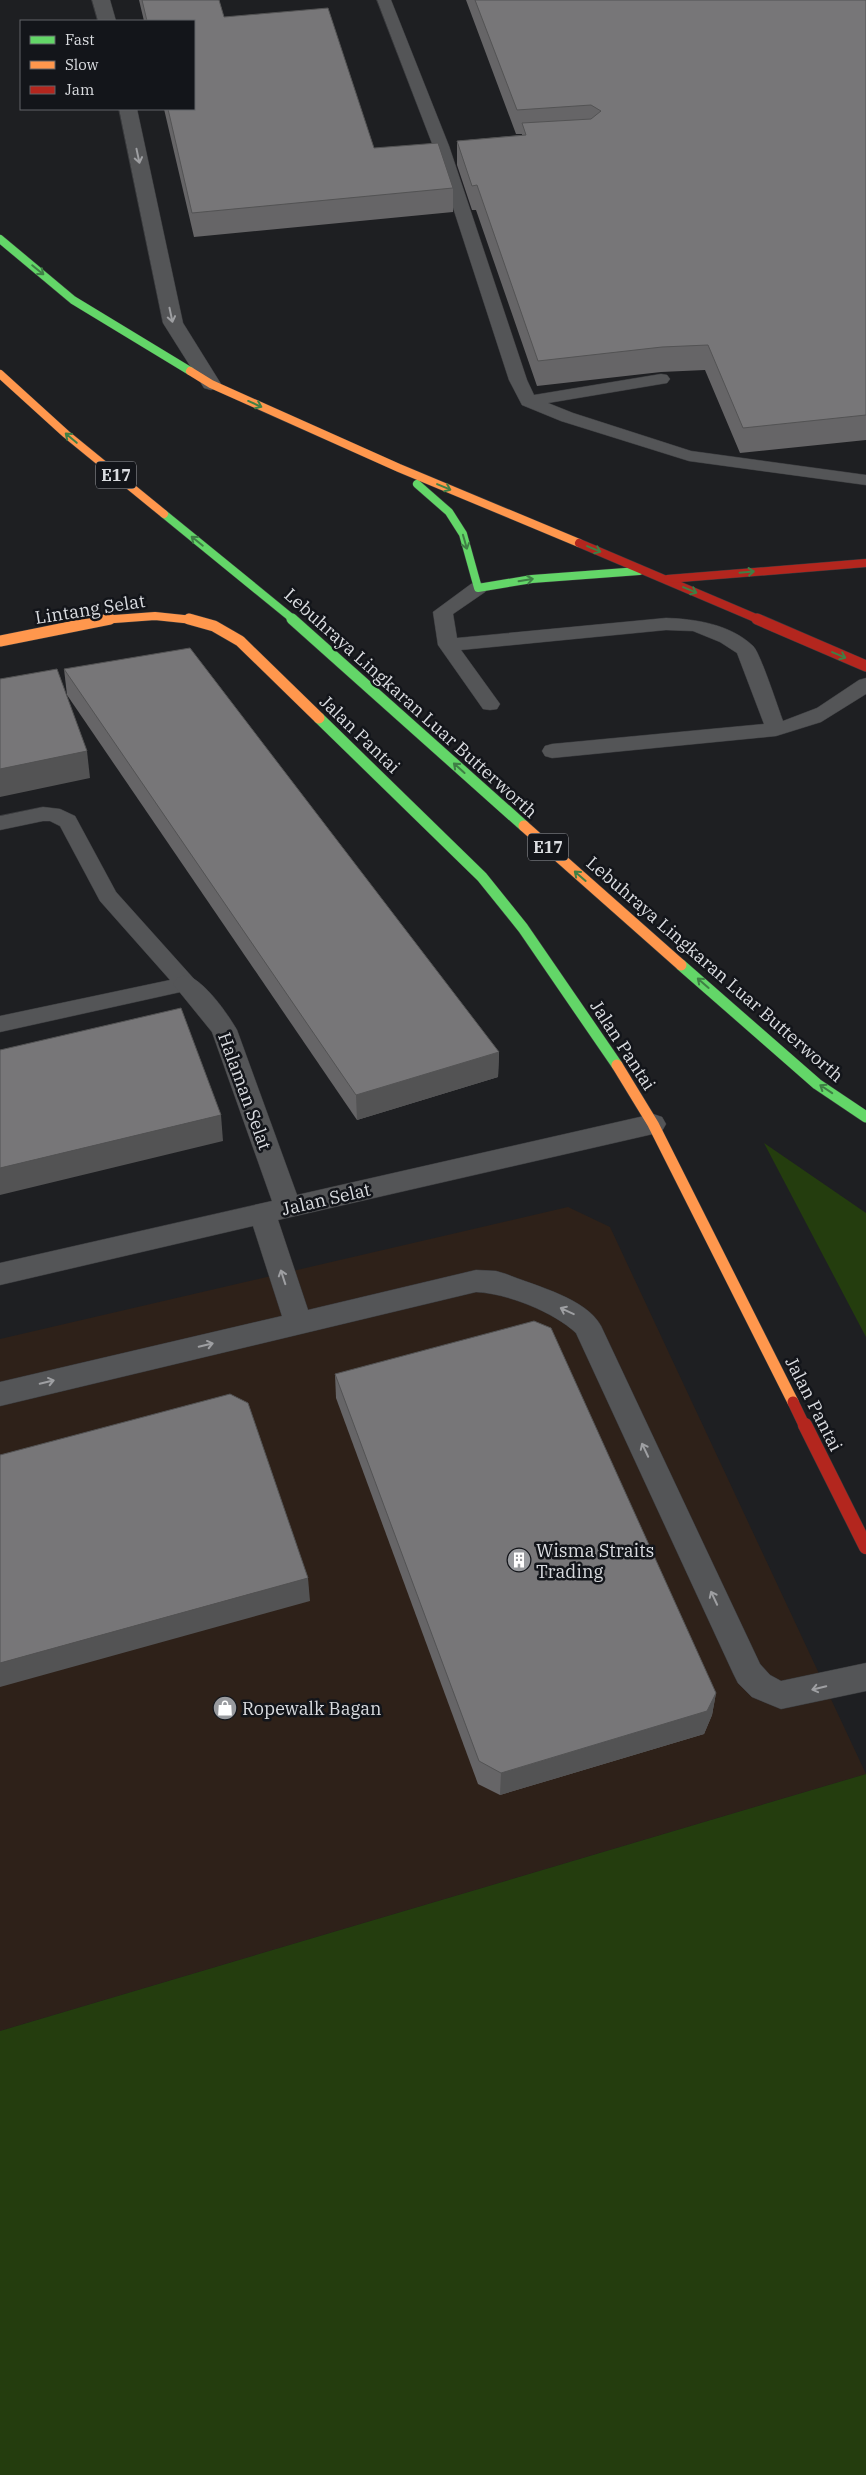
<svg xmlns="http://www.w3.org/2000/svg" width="866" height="2475" font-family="'IBM Plex Serif',serif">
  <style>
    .commercial { fill: #2e2119 }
    .green { fill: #243d0e }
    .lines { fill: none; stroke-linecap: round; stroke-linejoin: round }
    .lane-casing { stroke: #3a3b3e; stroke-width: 1 }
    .street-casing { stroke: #3a3b3e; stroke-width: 1 }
    .fast-far1-casing { stroke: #3a3b3e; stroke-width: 9 }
    .fast-casing { stroke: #3a3b3e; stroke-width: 12 }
    .slow-far1-casing { stroke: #3a3b3e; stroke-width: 9 }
    .slow-casing { stroke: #3a3b3e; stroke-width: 12 }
    .jam-far2-casing { stroke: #3a3b3e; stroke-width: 9 }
    .jam-far1-casing { stroke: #3a3b3e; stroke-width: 12 }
    .jam-casing { stroke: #3a3b3e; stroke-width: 15 }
    .lane { fill: #545557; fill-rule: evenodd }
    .street { fill: #545557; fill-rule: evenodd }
    .fast-far1 { stroke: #63d668; stroke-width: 8 }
    .fast { stroke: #63d668; stroke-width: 11 }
    .slow-far1 { stroke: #ff974d; stroke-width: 8 }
    .slow { stroke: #ff974d; stroke-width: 11 }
    .jam-far2 { stroke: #b3261e; stroke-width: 8 }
    .jam-far1 { stroke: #b3261e; stroke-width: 11 }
    .jam { stroke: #b3261e; stroke-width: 14 }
    .wall { fill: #666567 }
    .shaded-wall { fill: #535354 }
    .building { fill: #777678; stroke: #535354 }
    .oneway { stroke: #9e9fa2 }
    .oneway2 { stroke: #3f7f45 }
    .labels { text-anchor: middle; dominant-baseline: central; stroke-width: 5; stroke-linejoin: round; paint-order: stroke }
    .shield { fill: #13151a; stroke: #9ea0a5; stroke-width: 1 }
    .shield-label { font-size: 16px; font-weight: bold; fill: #dadce0 }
    .street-label { font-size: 18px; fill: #dadce0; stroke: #13151a }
    .poi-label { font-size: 18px; fill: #dadce0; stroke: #13151a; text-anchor: start }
  </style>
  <rect width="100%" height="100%" fill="#1e1f22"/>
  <path class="commercial" d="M 568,1207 L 610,1227 L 866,1774 L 0,2031 L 0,1339 Z"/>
  <g class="green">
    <path d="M 764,1143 L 866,1213 L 866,1337 Z"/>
    <path d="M 866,1774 L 866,2475 L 0,2475 L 0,2031 Z"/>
  </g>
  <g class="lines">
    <g class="lane-casing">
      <g id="lane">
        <path d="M 377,0 L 391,0 L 449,146 L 527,380 L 534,395 L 661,374 L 667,375 L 670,379 L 667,383 L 661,384 L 548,403 L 573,413 L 691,451 L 866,475 L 866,485 L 689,461 L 561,421 L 522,405 L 509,380 L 433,146 Z"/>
        <path d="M 478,582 L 485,584 L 488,588 L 485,592 L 453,614 L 457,638 L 666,618 C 695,619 730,624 753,646 C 760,652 778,708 783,721 L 817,708 L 859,680 L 866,678 L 866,694 L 821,722 L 776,736 L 552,758 L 545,756 L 542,751 L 545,746 L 552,744 L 764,724 L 737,653 L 720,642 L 693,631 L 666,630 L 461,650 L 500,704 L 497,709 L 490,710 L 483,709 L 438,645 L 433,612 L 471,584 Z"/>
        <path d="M 43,807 L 60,809 L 75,816 L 116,892 L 194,979 L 197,984 L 194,989 L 0,1032 L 0,1016 L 170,980 L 100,901 L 60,826 L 50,821 L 43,821 L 0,830 L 0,816 Z"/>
      </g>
    </g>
    <g class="street-casing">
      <g id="street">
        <path d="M 92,0 L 110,0 L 116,21 L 98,21 Z"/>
        <path d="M 119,109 L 137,109 L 183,323 L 221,384 L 218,388 L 211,390 L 204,388 L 163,323 Z"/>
        <path d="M 186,975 C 205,981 227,1013 237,1030 L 297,1195 L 653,1114 L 662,1117 L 666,1124 L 662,1131 L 653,1134 L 278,1220 L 308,1310 L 476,1270 L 496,1271 L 506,1274 C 535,1286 586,1298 601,1326 L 760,1664 L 770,1675 L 781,1681 L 866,1663 L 866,1691 L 781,1709 L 752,1697 L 738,1683 L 733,1673 L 576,1333 C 554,1312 506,1293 476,1292 L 0,1406 L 0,1382 L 282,1316 L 253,1226 L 0,1285 L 0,1263 L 272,1201 L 212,1032 L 173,984 L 177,978 Z"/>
      </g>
    </g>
    <g class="fast-far1-casing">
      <g id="fast-far1">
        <path d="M 0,239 L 73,300 L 190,371"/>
        <path d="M 417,484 L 449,512 L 463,534 L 478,588 L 532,579 L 639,571"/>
        <path d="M 164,514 L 294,620"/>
      </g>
    </g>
    <g class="fast-casing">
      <g id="fast">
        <path d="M 292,619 L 524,826"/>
        <path d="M 319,718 L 482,877 L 523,928 L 617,1065"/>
        <path d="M 681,965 L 817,1084 L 866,1117"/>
      </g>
    </g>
    <g class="slow-far1-casing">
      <g id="slow-far1">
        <path d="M 190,371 L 211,384 L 399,468 L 579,543"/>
        <path d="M 0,374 L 66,434 L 164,514"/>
        <path d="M 101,620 L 155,616 L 193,620"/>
      </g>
    </g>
    <g class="slow-casing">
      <g id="slow">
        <path d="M 189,619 L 214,626 L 240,641 L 319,718"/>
        <path d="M 0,641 L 110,619"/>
        <path d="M 524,826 L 681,965"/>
        <path d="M 617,1065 L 653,1124 L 793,1402"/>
      </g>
    </g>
    <g class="jam-far2-casing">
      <g id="jam-far2">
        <path d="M 579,543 L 760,620"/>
        <path d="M 668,579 L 866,563"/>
      </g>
    </g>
    <g class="jam-far1-casing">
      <g id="jam-far1">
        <path d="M 757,619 L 866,666"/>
        <path d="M 793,1402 L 805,1427"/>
      </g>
    </g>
    <g class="jam-casing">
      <path id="jam" d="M 805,1425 L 866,1547"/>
    </g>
    <use href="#lane" class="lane"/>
    <use href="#street" class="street"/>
    <use href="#fast-far1" class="fast-far1"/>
    <use href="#fast" class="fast"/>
    <use href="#slow-far1" class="slow-far1"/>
    <use href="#slow" class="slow"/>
    <use href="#jam-far2" class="jam-far2"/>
    <use href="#jam-far1" class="jam-far1"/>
    <use href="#jam" class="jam"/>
  </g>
  <g class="wall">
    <path d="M 139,0 L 219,0 L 224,17 L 374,148 L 453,188 L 453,212 L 194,237 L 164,109 L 194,109 L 194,21 L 144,21 Z"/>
    <path d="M 466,0 L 866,0 L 866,440 L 740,453 L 705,370 L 661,372 L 537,386 L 476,210 L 472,210 L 457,165 L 457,141 L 522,135 L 522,134 L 516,134 Z"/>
    <path d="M 64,669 L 499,1052 L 498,1077 L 357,1120 L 67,695 Z"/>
    <path d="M 335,1374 L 716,1693 L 712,1715 L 704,1734 L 500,1795 L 478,1784 L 336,1398 Z"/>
  </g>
  <g class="shaded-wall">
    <path d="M 87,751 L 90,778 L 0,797 L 0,769 Z"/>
    <path d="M 499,1052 L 498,1077 L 357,1120 L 356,1095 Z"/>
    <path d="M 221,1115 L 223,1141 L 0,1195 L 0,1168 Z"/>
    <path d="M 308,1578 L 310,1601 L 0,1687 L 0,1663 Z"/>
    <path d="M 716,1693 L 712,1715 L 704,1734 L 500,1795 L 501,1773 Z"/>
  </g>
  <g class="building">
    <path d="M 142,0 L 219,0 L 224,17 L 328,8 L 374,148 L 438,143 L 453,188 L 192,213 L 168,109 L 194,109 L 194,21 L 147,21 Z"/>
    <path d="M 475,0 L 866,0 L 866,415 L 743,428 L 708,345 L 662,347 L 538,361 L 477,185 L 472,186 L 457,141 L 526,135 L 522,123 L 591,119 L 601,111 L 591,105 L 517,110 Z"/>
    <path d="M 190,648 L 499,1052 L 356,1095 L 64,669 Z"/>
    <path d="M 57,669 L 87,751 L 0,769 L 0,679 Z"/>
    <path d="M 181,1008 L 221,1115 L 0,1168 L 0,1050 Z"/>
    <path d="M 534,1321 L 551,1328 L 716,1693 L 707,1711 L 501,1773 L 479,1761 L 335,1374 Z"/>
    <path d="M 230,1394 L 248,1403 L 308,1578 L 0,1663 L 0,1455 Z"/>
  </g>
  <defs><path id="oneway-shaft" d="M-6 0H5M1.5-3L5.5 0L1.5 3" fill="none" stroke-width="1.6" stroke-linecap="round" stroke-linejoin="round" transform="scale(1.25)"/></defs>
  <g class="oneway">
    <use href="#oneway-shaft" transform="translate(138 156) rotate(78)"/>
    <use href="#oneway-shaft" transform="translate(171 315) rotate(78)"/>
    <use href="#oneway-shaft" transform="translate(283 1277) rotate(-108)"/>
    <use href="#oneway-shaft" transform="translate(567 1311) rotate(-155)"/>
    <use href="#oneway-shaft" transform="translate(206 1345) rotate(-13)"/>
    <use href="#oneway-shaft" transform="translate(47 1382) rotate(-13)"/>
    <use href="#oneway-shaft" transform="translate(645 1450) rotate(-115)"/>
    <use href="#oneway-shaft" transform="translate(714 1598) rotate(-115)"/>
    <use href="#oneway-shaft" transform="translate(819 1688) rotate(166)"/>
  </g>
  <g class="oneway2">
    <use href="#oneway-shaft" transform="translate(38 270) rotate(39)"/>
    <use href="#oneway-shaft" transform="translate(255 404) rotate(24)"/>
    <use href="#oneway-shaft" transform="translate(71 438) rotate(-140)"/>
    <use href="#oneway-shaft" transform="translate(444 487) rotate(23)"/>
    <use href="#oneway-shaft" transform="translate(197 541) rotate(-141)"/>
    <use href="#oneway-shaft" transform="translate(465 542) rotate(74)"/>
    <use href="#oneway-shaft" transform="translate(594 549) rotate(23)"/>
    <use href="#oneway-shaft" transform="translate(747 572) rotate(-5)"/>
    <use href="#oneway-shaft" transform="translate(526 580) rotate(-9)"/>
    <use href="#oneway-shaft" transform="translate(690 590) rotate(23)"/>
    <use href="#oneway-shaft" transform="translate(839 655) rotate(23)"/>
    <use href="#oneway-shaft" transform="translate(459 768) rotate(-138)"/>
    <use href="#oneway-shaft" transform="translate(580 876) rotate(-139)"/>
    <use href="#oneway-shaft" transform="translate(703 983) rotate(-139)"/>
    <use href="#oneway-shaft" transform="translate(826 1089) rotate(-146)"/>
  </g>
  <defs>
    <g id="building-disc" transform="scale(1.25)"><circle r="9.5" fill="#989a9e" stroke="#13151a"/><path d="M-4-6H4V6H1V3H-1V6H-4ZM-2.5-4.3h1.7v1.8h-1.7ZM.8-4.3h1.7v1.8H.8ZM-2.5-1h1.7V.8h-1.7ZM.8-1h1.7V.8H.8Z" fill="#fff"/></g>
    <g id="shop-disc" transform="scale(1.25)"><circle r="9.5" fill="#989a9e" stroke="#13151a"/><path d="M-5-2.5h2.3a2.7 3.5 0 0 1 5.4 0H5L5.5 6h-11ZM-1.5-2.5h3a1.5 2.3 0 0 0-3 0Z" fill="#fff"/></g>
  </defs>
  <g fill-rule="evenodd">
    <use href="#building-disc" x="519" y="1560"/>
    <use href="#shop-disc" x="225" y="1708"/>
  </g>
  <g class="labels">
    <g class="shield">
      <rect x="96" y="461.5" width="40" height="27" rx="4"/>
      <rect x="528" y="833.5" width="40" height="27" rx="4"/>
    </g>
    <g class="shield-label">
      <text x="116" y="475">E17</text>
      <text x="548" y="847">E17</text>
    </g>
    <g class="street-label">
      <text transform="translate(90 609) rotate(-9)">Lintang Selat</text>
      <text transform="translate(411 703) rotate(42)">Lebuhraya Lingkaran Luar Butterworth</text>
      <text transform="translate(360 734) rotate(44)">Jalan Pantai</text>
      <text transform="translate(715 969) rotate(41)">Lebuhraya Lingkaran Luar Butterworth</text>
      <text transform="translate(623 1045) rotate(57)">Jalan Pantai</text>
      <text transform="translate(245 1091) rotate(70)">Halaman Selat</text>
      <text transform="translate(326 1199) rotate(-13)">Jalan Selat</text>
      <text transform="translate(814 1404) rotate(63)">Jalan Pantai</text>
    </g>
    <g class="poi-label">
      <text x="536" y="1550">Wisma Straits<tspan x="536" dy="21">Trading</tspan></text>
      <text x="242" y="1708">Ropewalk Bagan</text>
    </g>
  </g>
  <rect x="20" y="20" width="175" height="90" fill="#13151a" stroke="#636569"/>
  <rect x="30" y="36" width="25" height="8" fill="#63d668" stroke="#636569"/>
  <text x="65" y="45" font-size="15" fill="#dadce0">Fast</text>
  <rect x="30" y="61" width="25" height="8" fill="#ff974d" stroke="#636569"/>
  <text x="65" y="70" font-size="15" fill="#dadce0">Slow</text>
  <rect x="30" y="86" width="25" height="8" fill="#b3261e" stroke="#636569"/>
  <text x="65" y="95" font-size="15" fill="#dadce0">Jam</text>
</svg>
